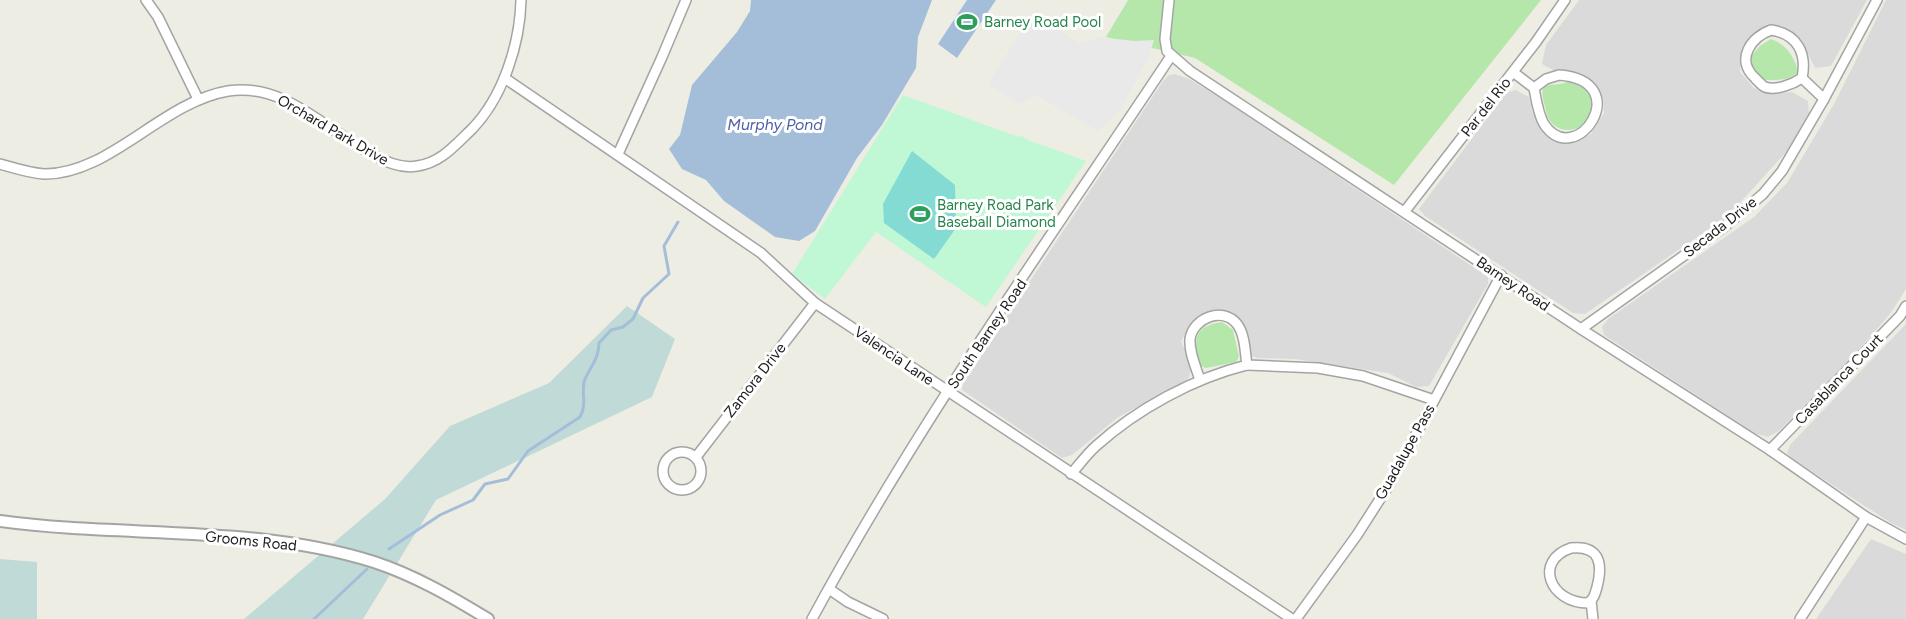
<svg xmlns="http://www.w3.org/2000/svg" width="1906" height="619" font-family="Figtree,sans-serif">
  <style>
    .residential { fill: #dbdada }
    .grass { fill: #b5e7aa }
    .wetland { fill: #c0dbd7 }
    .park { fill: #c0f7d5 }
    .pitch { fill: #83dbd3 }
    .parking { fill: #e9e9e9 }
    .water { fill: #a4beda }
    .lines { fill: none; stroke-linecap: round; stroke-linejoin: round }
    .stream { stroke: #a4beda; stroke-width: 3 }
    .minor-casing { stroke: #a4a4a4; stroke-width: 12 }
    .tertiary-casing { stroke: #a4a4a4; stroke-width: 14 }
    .minor { stroke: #fff; stroke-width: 9 }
    .tertiary { stroke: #fff; stroke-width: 10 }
    .labels { text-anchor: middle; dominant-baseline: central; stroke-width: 6; stroke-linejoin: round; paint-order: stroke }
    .leisure-label { font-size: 15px; fill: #27864d; stroke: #fff; text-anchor: start }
    .street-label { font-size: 15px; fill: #1d1d1d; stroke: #fff }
    .water-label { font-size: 16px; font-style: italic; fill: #4d5fa9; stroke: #fff }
  </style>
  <rect width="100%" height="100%" fill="#eeede3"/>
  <g class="residential">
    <path d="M 1579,0 L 1867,0 L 1831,66 L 1815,68 L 1809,56 L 1791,33 L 1768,24 L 1754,34 L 1741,53 L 1740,72 L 1754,88 L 1772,94 L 1792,92 L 1808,101 L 1809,114 L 1787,151 L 1728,216 L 1585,314 L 1573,313 L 1425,216 L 1419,209 L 1506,93 L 1516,90 L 1529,97 L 1533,114 L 1547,134 L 1576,143 L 1591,134 L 1604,113 L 1602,97 L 1593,82 L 1553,70 L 1542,64 L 1546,45 Z"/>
    <path d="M 1886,0 L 1906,0 L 1906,289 L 1890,314 L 1856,353 L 1779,431 L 1768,437 L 1754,433 L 1604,335 L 1602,327 L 1608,319 L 1754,217 L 1787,183 L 1834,104 Z"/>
    <path d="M 1175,74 L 1189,79 L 1225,101 L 1488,277 L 1488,284 L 1429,386 L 1416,387 L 1388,373 L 1295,359 L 1258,358 L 1251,356 L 1245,326 L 1232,312 L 1219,309 L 1201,314 L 1191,323 L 1181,341 L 1192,367 L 1188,379 L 1117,418 L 1072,455 L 1062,458 L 962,390 L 963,383 L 1026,287 L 1163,81 L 1169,75 Z"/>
    <path d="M 1906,324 L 1906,530 L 1891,523 L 1794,460 L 1787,453 L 1790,445 Z"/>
    <path d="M 1871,539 L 1906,554 L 1906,619 L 1816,619 Z"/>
  </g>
  <g class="grass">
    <path d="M 1128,0 L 1541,0 L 1394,185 L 1195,58 L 1106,37 Z"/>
    <path d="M 1771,39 C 1786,44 1795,57 1798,72 C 1789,81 1776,80 1764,80 L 1753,69 L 1751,56 L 1760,46 Z"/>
    <path d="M 1569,81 C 1577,84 1583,87 1588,94 C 1606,121 1568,141 1552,123 C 1547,118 1546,111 1545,106 C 1536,75 1553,90 1569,81 Z"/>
    <path d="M 1222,322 L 1233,330 L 1239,357 L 1236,362 L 1206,368 L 1201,366 C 1192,341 1193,326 1222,322 Z"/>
  </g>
  <g class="wetland">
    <path d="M 627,306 L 675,339 L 652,397 L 436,500 L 363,619 L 244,619 L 385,499 L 450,426 L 549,383 Z"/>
    <path d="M 0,559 L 37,562 L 37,619 L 0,619 Z"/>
  </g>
  <path class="park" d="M 903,95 L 1019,137 L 1020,135 L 1028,140 L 1086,161 L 986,307 L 876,232 L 825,299 L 792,274 Z"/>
  <path class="pitch" d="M 912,151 L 955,185 L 956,228 L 934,259 L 884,223 L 883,204 Z"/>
  <path class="parking" d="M 1033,12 L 1081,44 L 1098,37 L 1135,41 L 1154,40 L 1148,59 L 1120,110 L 1098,131 L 1036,95 L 1019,104 L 988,84 Z"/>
  <g class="water">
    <path d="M 751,0 L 932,0 L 918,37 L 916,68 L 882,125 L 857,158 L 815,231 L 799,241 L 775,237 L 724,201 L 706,180 L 682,169 L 669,149 L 680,135 L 692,85 L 737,32 L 750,11 Z"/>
    <path d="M 967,0 L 996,0 L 957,58 L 938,44 Z"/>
  </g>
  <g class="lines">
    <g class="stream">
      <path d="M 389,549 L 440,515 L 473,500 L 485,484 L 508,479 L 528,451 L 580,417 C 588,403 580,392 585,379 C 591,366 599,358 599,343 L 611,330 L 623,327 L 633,319 L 643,298 L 669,274 L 664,246 L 678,222"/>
      <path d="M 314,619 L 367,569"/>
    </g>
    <g class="minor-casing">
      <g id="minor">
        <path d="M 146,0 L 158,17 L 198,99"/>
        <path d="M 1169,0 L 1165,39 L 1167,51 L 1190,71 L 1581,329 L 1770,450 L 1866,517 L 1906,539"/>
        <path d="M 1771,30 C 1798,34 1807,54 1802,78 C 1793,84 1776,91 1765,87 C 1762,86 1758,81 1755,78 C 1735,60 1751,37 1771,30 Z"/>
        <path d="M 1513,72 L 1534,88"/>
        <path d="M 1559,75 C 1637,81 1576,172 1544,124 C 1538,114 1536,99 1534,88 L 1546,79 Z"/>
        <path d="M 1802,78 L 1824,99"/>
        <path d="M 506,79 L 761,253 L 815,303 L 1292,619"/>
        <path d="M 618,154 L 662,57 L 686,0"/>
        <path d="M 0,164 C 14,168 29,173 44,174 C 109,175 162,102 228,91 C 283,82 325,129 370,153 C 384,161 400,169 417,166 C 441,163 456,144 472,129 C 503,97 520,44 521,0"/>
        <path d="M 1405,211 L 1536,42 L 1565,0"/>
        <path d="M 1581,329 L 1724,227 L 1763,194 L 1782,171 L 1824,99 L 1877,0"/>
        <path d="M 1200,380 C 1196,367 1189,353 1190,339 C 1193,318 1223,306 1237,324 C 1245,334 1245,352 1247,365 L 1318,368 L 1363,376 L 1434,400"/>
        <path d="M 1770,450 L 1900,316 L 1906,306"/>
        <circle cx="682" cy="471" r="19"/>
        <path d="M 696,457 L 815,303"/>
        <path d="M 1071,474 C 1079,465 1087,454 1096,446 C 1137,409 1194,378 1247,365"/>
        <path d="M 1571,548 C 1600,545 1603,564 1597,587 C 1595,594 1594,599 1588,603 C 1550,603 1533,561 1571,548 Z"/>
        <path d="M 829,589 L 848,602 L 883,619"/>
        <path d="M 1591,601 L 1593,619"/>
        <path d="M 812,619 C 918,423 1048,241 1171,56"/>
        <path d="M 1296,619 L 1357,535 L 1389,485 L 1501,275"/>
        <path d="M 1800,619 L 1866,517"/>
      </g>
    </g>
    <g class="tertiary-casing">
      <path id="tertiary" d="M 0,521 C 124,538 253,524 374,562 C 414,575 452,597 488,619"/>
    </g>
    <use href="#minor" class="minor"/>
    <use href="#tertiary" class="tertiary"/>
  </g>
  <defs>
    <g id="stadium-bare" transform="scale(1.62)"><path d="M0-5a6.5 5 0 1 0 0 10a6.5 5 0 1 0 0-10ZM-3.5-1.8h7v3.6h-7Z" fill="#2e9e5b" stroke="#fff" stroke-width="2.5" paint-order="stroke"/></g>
  </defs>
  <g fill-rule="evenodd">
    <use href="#stadium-bare" x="967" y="22"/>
    <use href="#stadium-bare" x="920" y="214"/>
  </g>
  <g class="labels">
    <g class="leisure-label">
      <text x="984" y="22">Barney Road Pool</text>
      <text x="937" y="205">Barney Road Park<tspan x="937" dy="17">Baseball Diamond</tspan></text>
    </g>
    <g class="street-label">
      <text transform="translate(1486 107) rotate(-52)">Par del Rio</text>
      <text transform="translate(333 130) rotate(30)">Orchard Park Drive</text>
      <text transform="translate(1720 227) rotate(-38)">Secada Drive</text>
      <text transform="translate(1513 284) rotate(34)">Barney Road</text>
      <text transform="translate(987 334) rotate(-56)">South Barney Road</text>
      <text transform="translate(894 356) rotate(34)">Valencia Lane</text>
      <text transform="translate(1839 379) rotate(-46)">Casablanca Court</text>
      <text transform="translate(755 380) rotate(-52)">Zamora Drive</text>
      <text transform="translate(1405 452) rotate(-61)">Guadalupe Pass</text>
      <text transform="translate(251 541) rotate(6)">Grooms Road</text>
    </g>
    <g class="water-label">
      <text x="775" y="124">Murphy Pond</text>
    </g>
  </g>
</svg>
